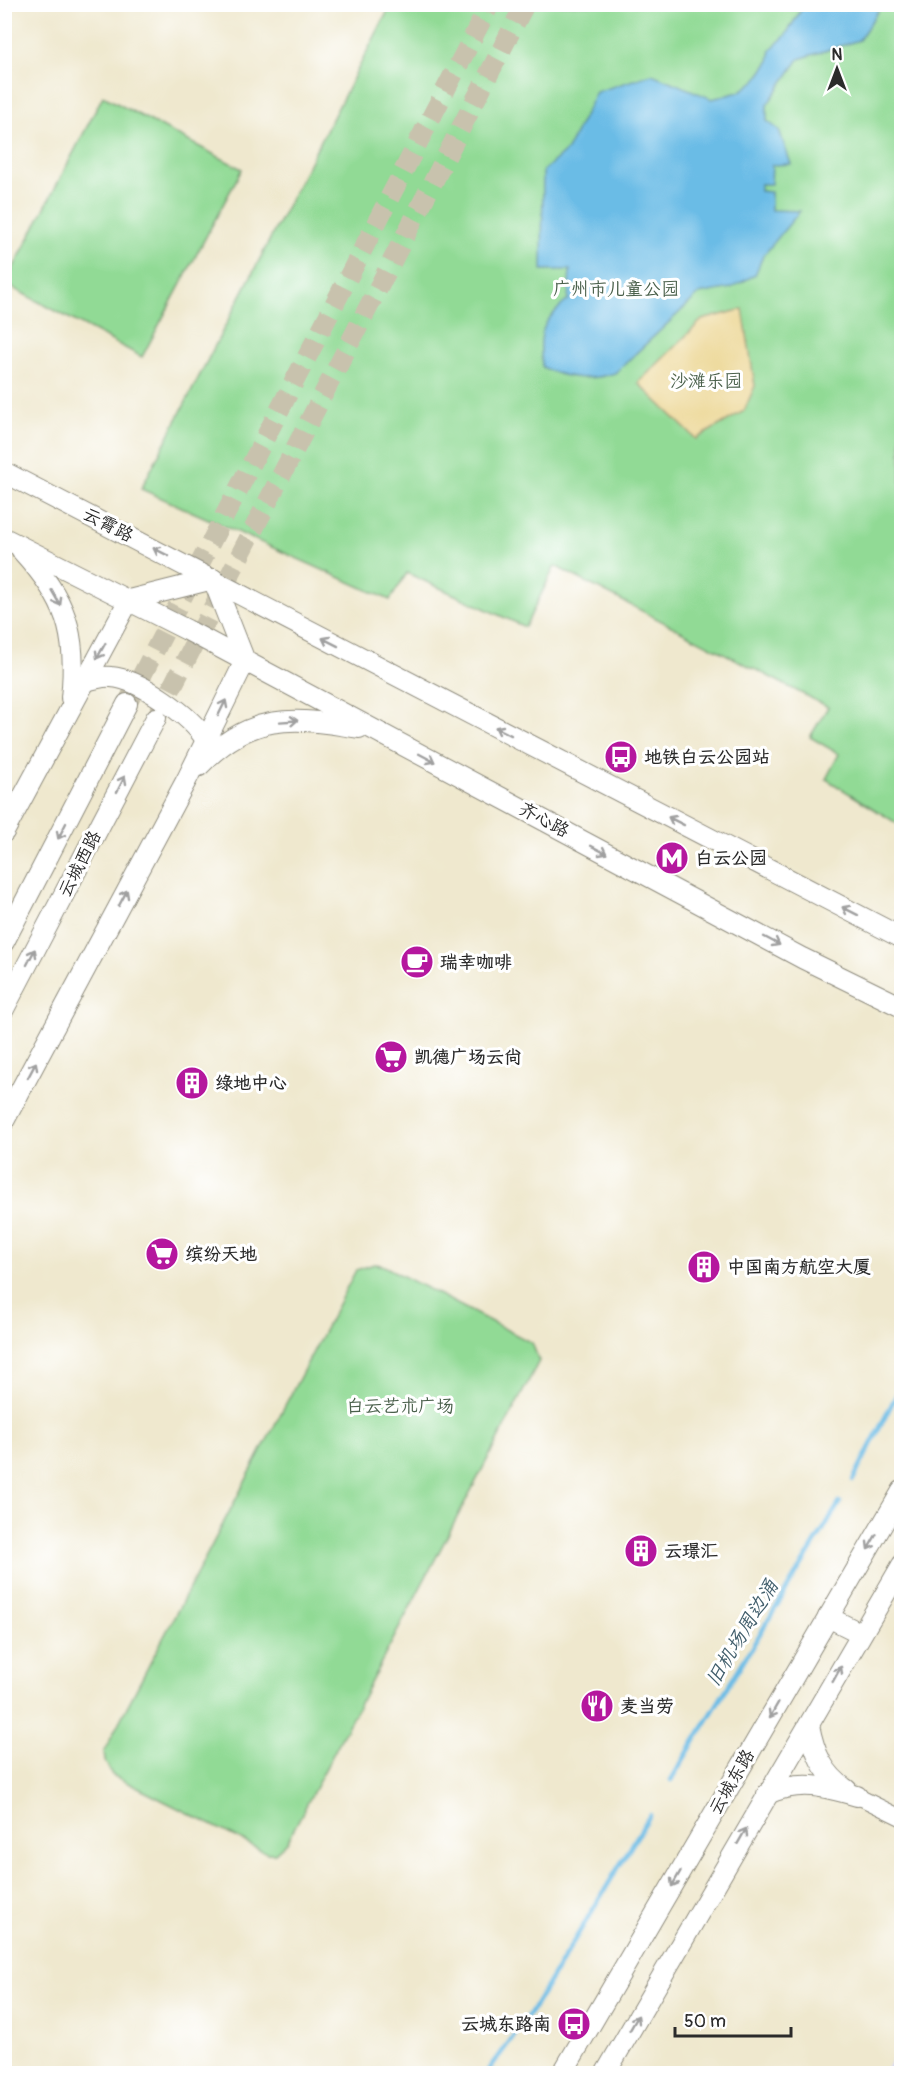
<svg xmlns="http://www.w3.org/2000/svg" width="906" height="2078" font-family="Pangolin,'LXGW WenKai TC',sans-serif">
  <style>
    .built { fill: #d5d8f9 }
    .green { fill: #91da95; stroke: #5e8260; stroke-width: 1.5 }
    .sand { fill: #eeda9e; stroke: #8c8264; stroke-width: 1.5 }
    .water { fill: #6abce6; stroke: #4a7488; stroke-width: 1.5 }
    .lines { fill: none; stroke-linecap: round; stroke-linejoin: round }
    .stream { stroke: #6abce6; stroke-width: 4.5 }
    .major-tunnel { stroke: #c8c2ad; stroke-width: 20; stroke-dasharray: 20 10; stroke-linecap: butt }
    .minor-casing { stroke: #8d8a7c; stroke-width: 17 }
    .major-casing { stroke: #8d8a7c; stroke-width: 22 }
    .minor { stroke: #fff; stroke-width: 15 }
    .major { stroke: #fff; stroke-width: 20 }
    .oneway { stroke: #a0a0a0 }
    .labels { text-anchor: middle; dominant-baseline: central; stroke-width: 6; stroke-linejoin: round; paint-order: stroke }
    .park-label { font-size: 18px; fill: #4a604b; stroke: #fff }
    .street-label { font-size: 18px; fill: #2b2b2b; stroke: #fff }
    .poi-label { font-size: 18px; font-weight: bold; fill: #2b2b2b; stroke: #fff; text-anchor: start }
    .water-label { font-size: 20px; font-style: italic; fill: #415e6c; stroke: #fff }
  </style>
  <rect width="100%" height="100%" fill="#fff"/>
  <filter id="ink" filterUnits="userSpaceOnUse"><feTurbulence type="fractalNoise" baseFrequency=".0167" numOctaves="2"/><feDisplacementMap in="SourceGraphic" scale="12" xChannelSelector="R" yChannelSelector="G"/><feConvolveMatrix kernelMatrix="1 2 1 2 8 2 1 2 1" color-interpolation-filters="sRGB"/></filter>
  <filter id="wash" filterUnits="userSpaceOnUse"><feTurbulence type="fractalNoise" baseFrequency=".008" numOctaves="4" result="noise"/><feDisplacementMap in="SourceGraphic" scale="24" xChannelSelector="R" yChannelSelector="G"/><feGaussianBlur stdDeviation="1.35" result="paint"/><feColorMatrix in="noise" values="0 0 0 0 0 0 0 0 0 0 0 0 0 0 0 0 0 1.4 0 .05"/><feComposite in="paint" operator="in"/></filter>
  <g filter="url(#wash)">
    <rect width="100%" height="100%" fill="#efe8ce"/>
    <path class="built" d="M 895,2053 L 901,2056 L 901,2073 L 884,2073 Z"/>
    <g class="green">
      <path d="M 391,5 L 901,5 L 901,826 L 826,779 L 839,754 L 810,737 L 828,707 L 555,566 L 525,627 L 407,573 L 390,600 L 141,489 Z"/>
      <path d="M 103,96 L 242,169 L 142,357 L 5,284 Z"/>
      <path d="M 374,1264 L 382,1265 L 532,1343 L 539,1361 L 287,1842 L 275,1853 L 267,1853 L 112,1775 L 105,1761 L 104,1751 L 356,1270 Z"/>
    </g>
    <path class="sand" d="M 743,309 L 755,386 L 744,411 L 696,439 L 638,383 L 702,320 Z"/>
    <path class="water" d="M 804,5 L 882,5 L 859,40 L 799,59 L 767,105 L 767,121 L 779,130 L 791,164 L 772,165 L 771,184 L 760,184 L 760,191 L 771,192 L 771,210 L 800,211 L 763,256 L 755,275 L 731,288 L 699,294 L 615,373 C 591,381 564,379 542,367 C 539,332 540,323 568,300 L 570,270 L 542,270 L 543,171 L 567,150 L 596,92 L 652,74 L 712,99 L 739,92 L 756,80 L 769,62 L 771,49 L 785,36 Z"/>
    <g class="lines">
      <g class="stream">
        <path d="M 853,1480 L 902,1384"/>
        <path d="M 671,1780 L 840,1502"/>
        <path d="M 486,2074 L 531,2012 L 650,1815"/>
      </g>
    </g>
  </g>
  <g filter="url(#ink)">
    <g class="lines">
      <g class="major-tunnel">
        <path d="M 127,704 L 490,4"/>
        <path d="M 157,716 L 525,4"/>
      </g>
      <g class="minor-casing">
        <g id="minor">
          <path d="M 857,1796 L 902,1818"/>
          <path d="M 4,2069 L 13,2074"/>
        </g>
      </g>
      <g class="major-casing">
        <g id="major">
          <path d="M 4,472 L 902,938"/>
          <path d="M 4,538 L 187,630 L 802,958 L 902,1007"/>
          <path d="M 22,551 C 66,599 78,633 71,698"/>
          <path d="M 84,682 C 93,679 102,676 111,677 C 140,679 191,716 206,740"/>
          <path d="M 199,766 C 250,713 291,716 359,728"/>
          <path d="M 4,832 L 129,600 L 213,579"/>
          <path d="M 4,942 L 127,704"/>
          <path d="M 4,1009 L 156,718"/>
          <path d="M 4,1121 L 187,779 L 245,661 L 213,579"/>
          <path d="M 828,1617 L 860,1633"/>
          <path d="M 809,1725 C 814,1752 823,1774 847,1790"/>
          <path d="M 767,1794 C 800,1780 824,1786 857,1796"/>
          <path d="M 562,2074 L 902,1491"/>
          <path d="M 605,2074 L 902,1565"/>
        </g>
      </g>
      <use href="#minor" class="minor"/>
      <use href="#major" class="major"/>
    </g>
    <defs><path id="oneway-shaft" d="M-6 0H5M1.5-3L5.5 0L1.5 3" fill="none" stroke-width="1.6" stroke-linecap="round" stroke-linejoin="round" transform="scale(1.5)"/></defs>
    <g class="oneway">
      <use href="#oneway-shaft" transform="translate(161 552) rotate(-153)"/>
      <use href="#oneway-shaft" transform="translate(56 598) rotate(60)"/>
      <use href="#oneway-shaft" transform="translate(330 642) rotate(-153)"/>
      <use href="#oneway-shaft" transform="translate(101 651) rotate(119)"/>
      <use href="#oneway-shaft" transform="translate(222 708) rotate(-64)"/>
      <use href="#oneway-shaft" transform="translate(289 721) rotate(-4)"/>
      <use href="#oneway-shaft" transform="translate(503 731) rotate(-153)"/>
      <use href="#oneway-shaft" transform="translate(427 758) rotate(28)"/>
      <use href="#oneway-shaft" transform="translate(121 784) rotate(-63)"/>
      <use href="#oneway-shaft" transform="translate(676 821) rotate(-153)"/>
      <use href="#oneway-shaft" transform="translate(62 831) rotate(117)"/>
      <use href="#oneway-shaft" transform="translate(599 850) rotate(28)"/>
      <use href="#oneway-shaft" transform="translate(123 898) rotate(-62)"/>
      <use href="#oneway-shaft" transform="translate(850 911) rotate(-153)"/>
      <use href="#oneway-shaft" transform="translate(772 941) rotate(28)"/>
      <use href="#oneway-shaft" transform="translate(31 957) rotate(-63)"/>
      <use href="#oneway-shaft" transform="translate(32 1070) rotate(-62)"/>
      <use href="#oneway-shaft" transform="translate(872 1542) rotate(120)"/>
      <use href="#oneway-shaft" transform="translate(837 1674) rotate(-61)"/>
      <use href="#oneway-shaft" transform="translate(774 1710) rotate(120)"/>
      <use href="#oneway-shaft" transform="translate(742 1836) rotate(-60)"/>
      <use href="#oneway-shaft" transform="translate(676 1879) rotate(120)"/>
      <use href="#oneway-shaft" transform="translate(634 2023) rotate(-60)"/>
    </g>
  </g>
  <defs>
    <g id="bus-disc" transform="scale(1.725)"><circle r="9.5" fill="#b5179e" stroke="#fff"/><path d="M-5-6H5V4H4V6H2V4H-2V6H-4V4H-5ZM-3.5-4V0h7V-4ZM-3.5 1.2v1.5H-2V1.2ZM2 1.2v1.5H3.5V1.2Z" fill="#fff"/></g>
    <g id="metro-disc" transform="scale(1.725)"><circle r="9.5" fill="#b5179e" stroke="#fff"/><path d="M-5.5 5V-5H-3L0 0L3-5H5.5V5H3V-.5L0 4L-3-.5V5Z" fill="#fff"/></g>
    <g id="cafe-disc" transform="scale(1.725)"><circle r="9.5" fill="#b5179e" stroke="#fff"/><path d="M-5.5-4.5H6V0H3Q3 3.5 0 3.5H-2.5Q-5.5 3.5-5.5 0ZM3-3.2v2h1.7v-2ZM-6 4.5H4V6H-6Z" fill="#fff"/></g>
    <g id="supermarket-disc" transform="scale(1.725)"><circle r="9.5" fill="#b5179e" stroke="#fff"/><path d="M-6-5.5h2.5l.6 2H6L4.5 2H-2.5L-4.4-4H-6ZM-1.5 3.2a1.3 1.3 0 1 0 .1 0ZM3 3.2a1.3 1.3 0 1 0 .1 0Z" fill="#fff"/></g>
    <g id="building-disc" transform="scale(1.725)"><circle r="9.5" fill="#b5179e" stroke="#fff"/><path d="M-4-6H4V6H1V3H-1V6H-4ZM-2.5-4.3h1.7v1.8h-1.7ZM.8-4.3h1.7v1.8H.8ZM-2.5-1h1.7V.8h-1.7ZM.8-1h1.7V.8H.8Z" fill="#fff"/></g>
    <g id="restaurant-disc" transform="scale(1.725)"><circle r="9.5" fill="#b5179e" stroke="#fff"/><path d="M-5-6h1v4h1v-4h1v4h1v-4h1v5L-1.5 .5V6h-2V.5L-5-1ZM5-6V6H3V1.5H1.5Q1.5-4 5-6Z" fill="#fff"/></g>
  </defs>
  <g fill-rule="evenodd">
    <use href="#bus-disc" x="621" y="757"/>
    <use href="#metro-disc" x="672" y="858"/>
    <use href="#cafe-disc" x="417" y="962"/>
    <use href="#supermarket-disc" x="391" y="1057"/>
    <use href="#building-disc" x="192" y="1083"/>
    <use href="#supermarket-disc" x="162" y="1254"/>
    <use href="#building-disc" x="704" y="1267"/>
    <use href="#building-disc" x="641" y="1551"/>
    <use href="#restaurant-disc" x="597" y="1706"/>
    <use href="#bus-disc" x="574" y="2024"/>
  </g>
  <g class="labels">
    <g class="park-label">
      <text x="616" y="289">广州市儿童公园</text>
      <text x="706" y="381">沙滩乐园</text>
      <text x="400" y="1406">白云艺术广场</text>
    </g>
    <g class="street-label">
      <text transform="translate(108 525) rotate(27)">云霄路</text>
      <text transform="translate(544 820) rotate(28)">齐心路</text>
      <text transform="translate(80 864) rotate(-63)">云城西路</text>
      <text transform="translate(732 1782) rotate(-60)">云城东路</text>
    </g>
    <g class="poi-label">
      <text x="644" y="757">地铁白云公园站</text>
      <text x="695" y="858">白云公园</text>
      <text x="440" y="962">瑞幸咖啡</text>
      <text x="414" y="1057">凯德广场云尚</text>
      <text x="215" y="1083">绿地中心</text>
      <text x="185" y="1254">缤纷天地</text>
      <text x="727" y="1267">中国南方航空大厦</text>
      <text x="664" y="1551">云璟汇</text>
      <text x="620" y="1706">麦当劳</text>
      <text x="551" y="2024" text-anchor="end">云城东路南</text>
    </g>
    <g class="water-label">
      <text transform="translate(742 1633) rotate(-59)">旧机场周边涌</text>
    </g>
  </g>
  <rect width="906" height="2078" fill="none" stroke="#fff" stroke-width="24"/>
  <g transform="translate(837 69)" stroke="#ffffff" stroke-width="4.5" paint-order="stroke">
  <path d="M0-4.5L10 22L0 15L-10 22Z" fill="#2b2b2b"/>
  <text y="-9" font-size="16" font-weight="bold" text-anchor="middle" fill="#2b2b2b">N</text>
  </g>
  <path d="M675 2027v9h116v-9" fill="none" stroke="#2b2b2b" stroke-width="3"/>
  <text x="684" y="2027" font-size="18" fill="#2b2b2b" stroke="#ffffff" stroke-width="4.5" paint-order="stroke">50 m</text>
</svg>
